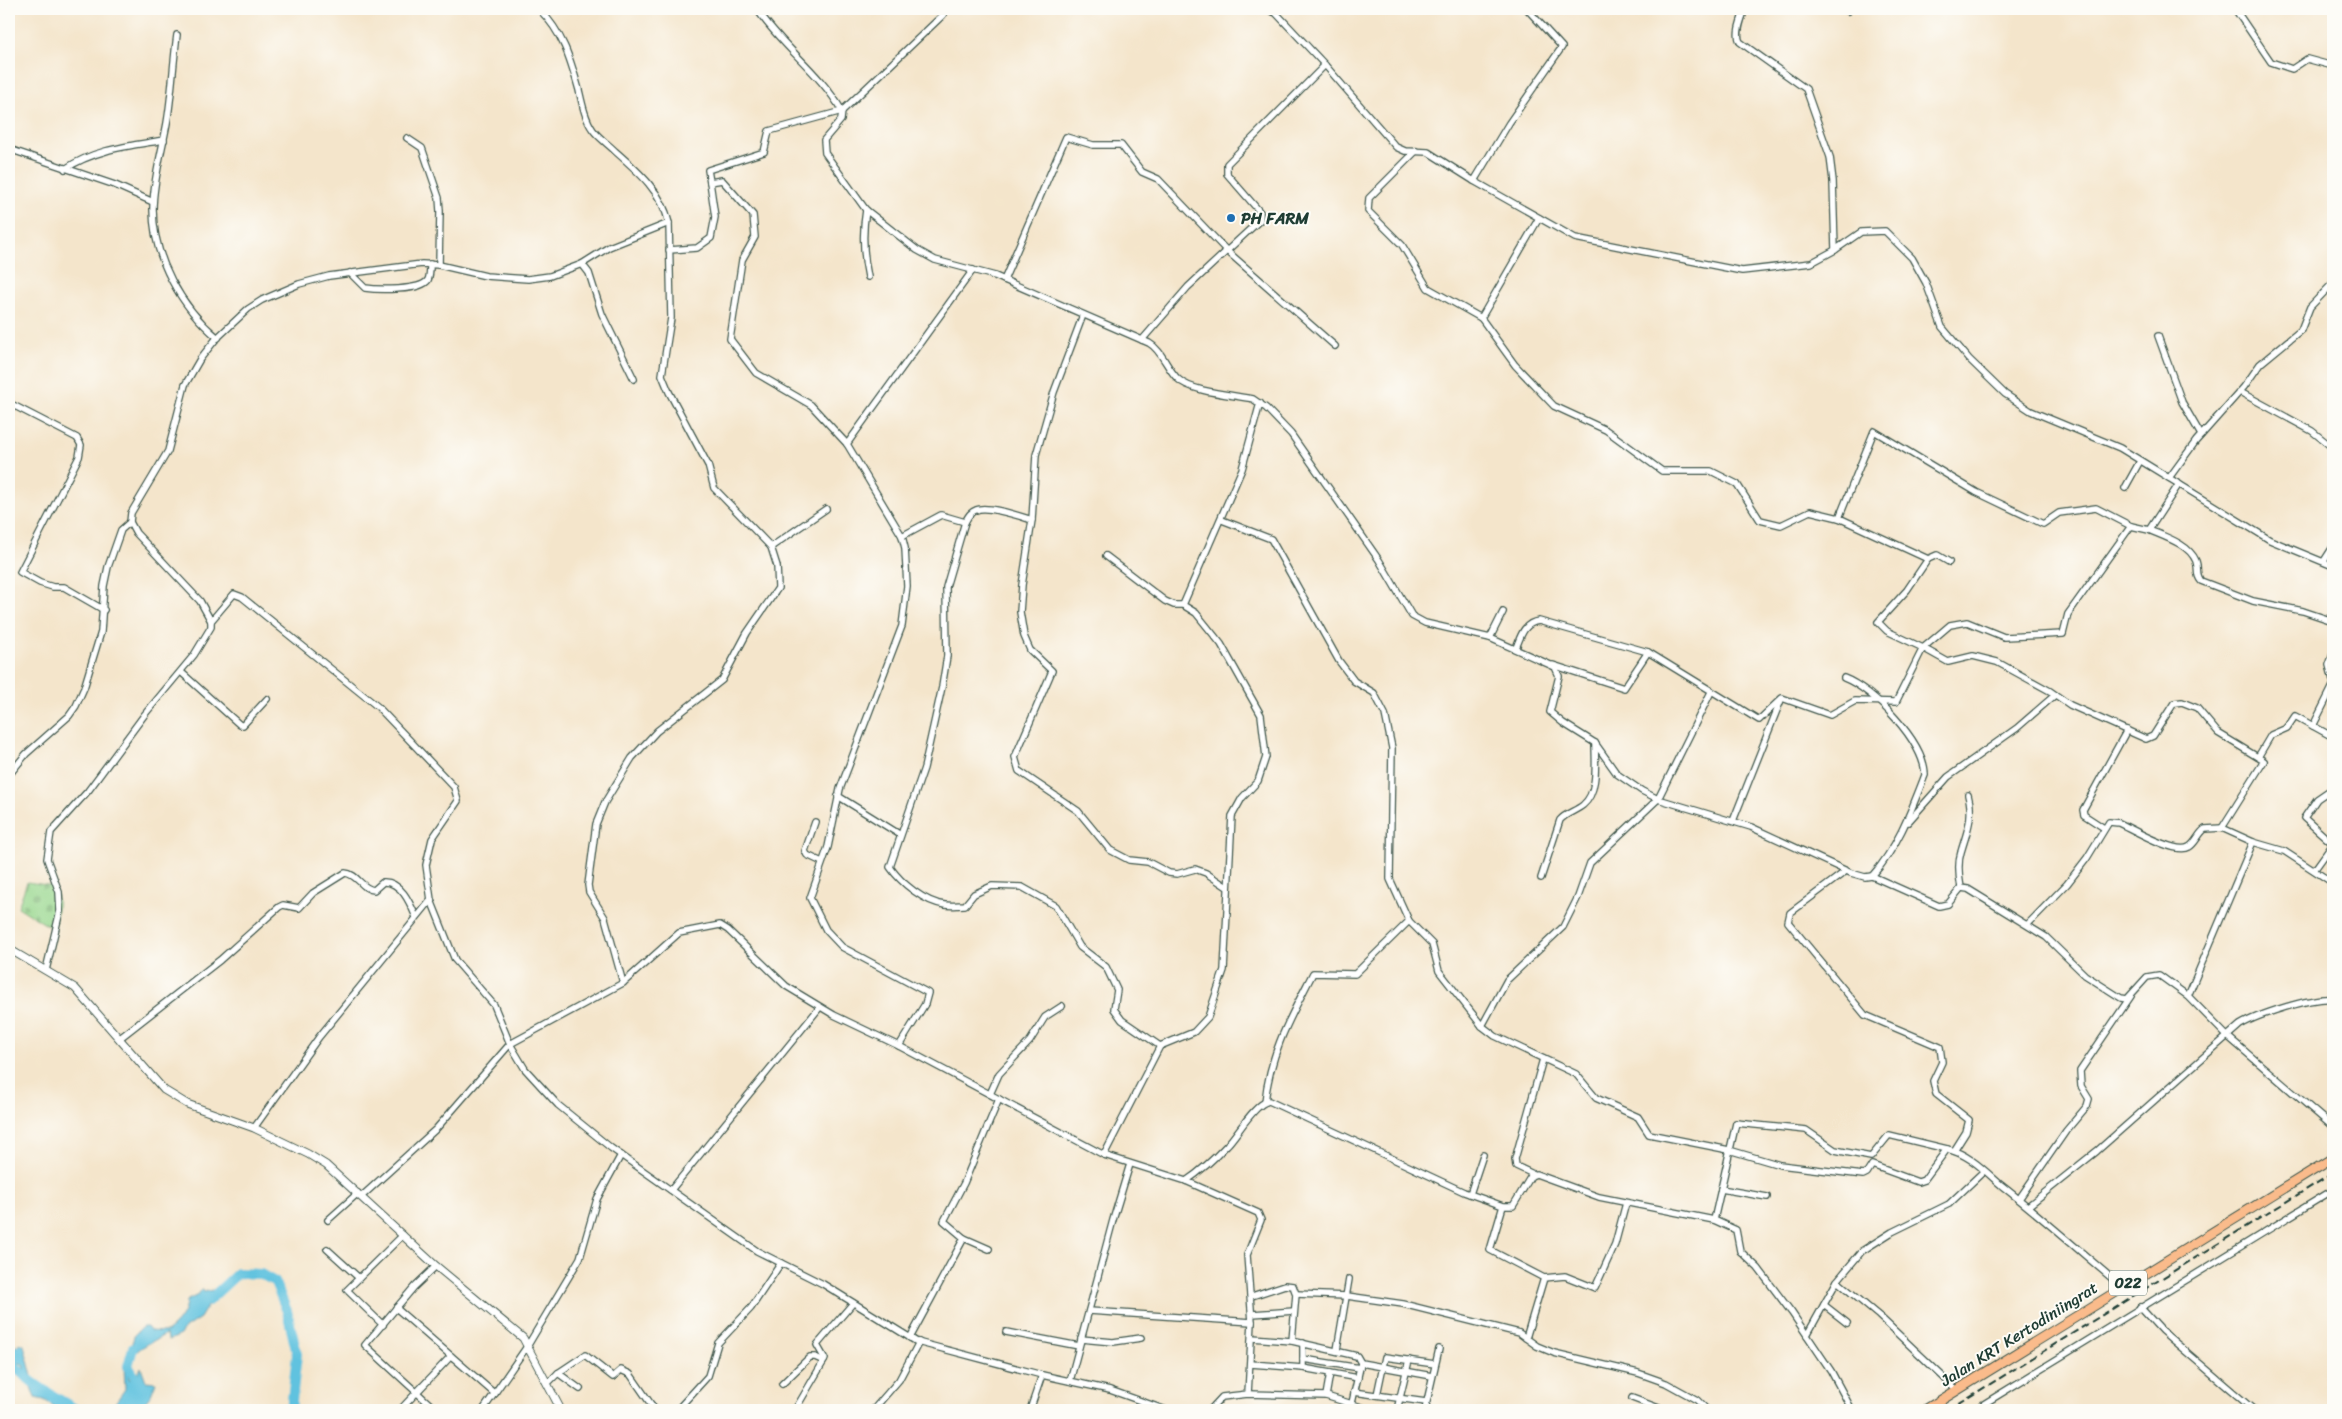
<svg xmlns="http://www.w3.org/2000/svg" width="2342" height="1419" font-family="Sriracha,sans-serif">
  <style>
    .cemetery { fill: url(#cemetery-stones); stroke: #5b8a60 }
    .water { fill: #61c2df; stroke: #40808a }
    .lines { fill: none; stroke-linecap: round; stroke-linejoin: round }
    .river { stroke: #61c2df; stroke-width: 10 }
    .minor-casing { stroke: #3f564b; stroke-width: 8 }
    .tertiary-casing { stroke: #3f564b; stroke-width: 9 }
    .primary-casing { stroke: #3f564b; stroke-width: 11 }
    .minor { stroke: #fff; stroke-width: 5.5 }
    .tertiary { stroke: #fff; stroke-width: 7 }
    .primary { stroke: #fabb8b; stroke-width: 9 }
    .rail { stroke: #1f3d34; stroke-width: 2; stroke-dasharray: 8 4; stroke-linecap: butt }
    .poi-dot { fill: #1f6fb2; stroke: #fdfcf7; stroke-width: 2 }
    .labels { text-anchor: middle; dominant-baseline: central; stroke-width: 4; stroke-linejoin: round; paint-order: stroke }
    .shield { fill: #fdfcf7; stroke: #62766e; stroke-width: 1 }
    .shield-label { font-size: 15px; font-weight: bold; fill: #1f3d34 }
    .poi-label { font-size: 16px; font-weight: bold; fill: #1f3d34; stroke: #fdfcf7; text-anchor: start }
    .street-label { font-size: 16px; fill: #1f3d34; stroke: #fdfcf7 }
  </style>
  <defs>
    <pattern id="cemetery-stones" width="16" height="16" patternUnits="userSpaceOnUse" patternTransform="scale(1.25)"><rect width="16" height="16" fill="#97d78d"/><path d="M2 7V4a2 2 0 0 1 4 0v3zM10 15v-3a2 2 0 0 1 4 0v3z" fill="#82b97a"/></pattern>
  </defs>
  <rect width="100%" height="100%" fill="#fdfcf7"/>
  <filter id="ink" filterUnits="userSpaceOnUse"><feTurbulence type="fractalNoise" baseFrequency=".02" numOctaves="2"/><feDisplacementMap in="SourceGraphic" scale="10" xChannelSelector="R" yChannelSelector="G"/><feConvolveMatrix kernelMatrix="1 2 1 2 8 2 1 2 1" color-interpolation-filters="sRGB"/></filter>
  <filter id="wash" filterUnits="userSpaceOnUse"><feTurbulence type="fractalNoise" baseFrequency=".0096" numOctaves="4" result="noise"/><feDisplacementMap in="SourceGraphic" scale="20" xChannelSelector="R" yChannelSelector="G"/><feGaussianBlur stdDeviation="1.12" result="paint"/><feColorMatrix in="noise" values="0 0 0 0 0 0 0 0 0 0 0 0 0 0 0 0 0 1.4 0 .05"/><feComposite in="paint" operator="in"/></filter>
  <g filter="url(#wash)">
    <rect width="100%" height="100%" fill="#f4e5cb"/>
    <path class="cemetery" d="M 27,882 L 53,886 C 60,900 57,914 53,929 L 18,907 Z"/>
    <path class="water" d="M 202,1289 L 204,1292 L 212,1290 L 221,1293 L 216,1295 L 220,1296 L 208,1305 L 200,1318 L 185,1328 L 179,1336 L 169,1340 L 166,1334 C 146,1346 122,1352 129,1379 L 136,1380 L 141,1367 L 146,1381 L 156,1382 L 151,1395 L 141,1407 L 135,1405 L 130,1410 L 60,1410 L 44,1400 L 35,1398 L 23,1365 L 9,1357 L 9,1342 L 17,1347 L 20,1343 L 24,1345 L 34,1384 L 41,1393 L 52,1396 L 67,1406 L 108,1408 L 115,1403 L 125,1389 L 124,1366 L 135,1334 L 142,1327 L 147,1327 L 150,1331 L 166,1332 C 176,1325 186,1314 186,1301 L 198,1295 Z"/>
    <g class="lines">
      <g class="river">
        <path d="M 208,1301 L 238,1273 L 261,1274 L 275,1282 L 287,1311 L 297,1354 L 291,1410"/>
        <path d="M 133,1348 L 128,1366 L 142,1388"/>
        <path d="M 9,1357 C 21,1380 55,1396 77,1410"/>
      </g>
    </g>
  </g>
  <g filter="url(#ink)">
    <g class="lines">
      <g class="minor-casing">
        <g id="minor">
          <path d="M 539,9 C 563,33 570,58 579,90 C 582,103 585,119 593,130 C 599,138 608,144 615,151 C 639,172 662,192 669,223 L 671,318 L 662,375 L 669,392 L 708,465 L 714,488 L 771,547 L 777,566 L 778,588 L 747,633 L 722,680 L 657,731 L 632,758 L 605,802 L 596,824 L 588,885 L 589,892 L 605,918 L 623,983"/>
          <path d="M 757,9 C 781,46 820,72 842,111 L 841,120 L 824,140 L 825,153 L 866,210 L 917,250 L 935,260 L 995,276 L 1149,343 C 1162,350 1167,369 1178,379 C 1191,392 1234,395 1253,399 L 1266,408 L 1291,434 L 1379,560 L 1412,616 L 1425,623 L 1490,638 L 1555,667 L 1559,676 L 1550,712 L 1563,723 L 1595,743 L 1617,774 L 1642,791 L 1658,799 L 1751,827 L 1851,873 L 1865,877 L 1872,876 L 1939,906 L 1948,904 L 1961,888 L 1968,889 L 2046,937 L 2085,975 L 2121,998 L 2127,999 L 2147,977 L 2159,975 L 2188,996 L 2226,1035 L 2333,1127"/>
          <path d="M 1267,9 L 1276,13 L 1325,65 L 1396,147 L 1405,151 L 1428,152 L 1474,181 L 1575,238 L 1742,271 L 1811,263 L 1835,250 L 1861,232 L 1885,231 L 1912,258 L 1926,283 L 1942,327 L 1969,359 L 2005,394 L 2031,411 L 2120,448 L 2270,540 L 2333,566"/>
          <path d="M 1745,9 C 1742,18 1735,33 1740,42 L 1806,89 L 1830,157 L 1833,181 L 1835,250"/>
          <path d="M 1847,9 L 1848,11"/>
          <path d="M 2235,9 L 2271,62 L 2292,69 L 2307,59 L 2333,66"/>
          <path d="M 177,35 C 173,64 172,94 167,123 C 162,151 153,181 153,209 C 153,258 181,307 218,338"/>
          <path d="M 407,138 L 422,148 L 439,198 L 440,211 L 439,265"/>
          <path d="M 9,149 L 115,185 L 153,202"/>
          <path d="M 1416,151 L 1369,198 L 1368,211 L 1402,245 L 1428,288 L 1481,318 L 1515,365 L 1554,406 L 1606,430 L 1662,471 L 1711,471 L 1737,484 L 1760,520 L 1781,525 L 1810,511 L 1839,518"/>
          <path d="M 65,169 C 95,149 129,146 164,140"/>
          <path d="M 1474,181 L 1509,123 L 1562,47 L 1527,9"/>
          <path d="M 710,182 L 708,170 L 764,152 L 769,131 L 842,111 L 943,15 L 946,9"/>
          <path d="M 866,210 C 862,233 863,254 868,277"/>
          <path d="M 669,250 L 697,248 L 711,238 L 715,217 L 710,182 L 722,180 L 753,215 L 755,237 L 742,260 L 730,339 L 756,373 L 811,405 L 847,444 L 902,536 L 905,548 L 907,586 L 902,626 L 840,789 L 828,847 L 810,898 L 826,930 L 842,947 L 928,993 L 925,1004 L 899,1046"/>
          <path d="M 582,264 L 609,247 L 669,223"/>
          <path d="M 350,273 L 365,288 C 377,290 421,291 428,280 C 430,276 430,269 430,264"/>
          <path d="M 1004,280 L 1066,137 L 1093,145 L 1121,145 L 1142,172 L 1158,179 L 1227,251 L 1335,346"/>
          <path d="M 1083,315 L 1054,392 L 1036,455 L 1032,520 L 1022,585 L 1020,612 L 1024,636 L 1030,650 L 1052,671 L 1015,757 L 1019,771 L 1078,811 L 1110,850 L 1129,860 L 1148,862 L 1169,873 L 1177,874 L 1195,869 L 1206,873 L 1227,887"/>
          <path d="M 1481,318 L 1539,218"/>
          <path d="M 2158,336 L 2182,402 L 2201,435"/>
          <path d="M 1142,340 L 1188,287 L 1260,220 L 1260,212 L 1227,174 L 1227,164 L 1325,65"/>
          <path d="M 2240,392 L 2312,431 L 2333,448"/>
          <path d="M 9,403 L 77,438 L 81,445 L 79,457 L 20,572 L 40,583 L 53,587 L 64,587 L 104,610"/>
          <path d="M 847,444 L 973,270"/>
          <path d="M 2169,478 L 2196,441 L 2244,387 L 2260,364 L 2301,330 L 2310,307 L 2333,283"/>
          <path d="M 2179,484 L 2149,530 C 2165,537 2189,544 2196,561 C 2199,569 2195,574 2201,581 L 2253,601 L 2303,611 L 2333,621"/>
          <path d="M 2125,488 L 2140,461"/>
          <path d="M 1032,520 C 1019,516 987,505 976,510 C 970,512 968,517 965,522 L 946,587 L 947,656 L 942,687 L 924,768 L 890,867 C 901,883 924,902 945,905 C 951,906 958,905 965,905 L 974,894 L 992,886 L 1022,887 L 1056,906 L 1080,947 L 1106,967 L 1117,990 L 1114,1009 L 1122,1020 L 1160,1046"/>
          <path d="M 1222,520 L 1271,539 L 1339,661 L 1354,681 L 1374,693 L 1385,714 L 1392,748 L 1390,879 L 1409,921 L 1432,944 L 1439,971 L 1482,1026 L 1495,1036 L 1576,1074 L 1596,1098 L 1638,1117 L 1649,1134 L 1729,1150 L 1780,1165 L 1863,1175 L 1867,1173 L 1872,1165 L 1918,1182 L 1924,1180 L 1947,1149 C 1969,1154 1985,1171 2001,1185 C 2043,1218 2082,1253 2122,1287"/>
          <path d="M 902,536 L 941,515 L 965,522"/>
          <path d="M 771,547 L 826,509"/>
          <path d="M 1106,556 L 1165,601 L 1174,605 L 1183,605"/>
          <path d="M 1928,559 L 1839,518 L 1874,431 L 1976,492 L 2043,524 L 2059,513 L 2096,508 L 2131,526"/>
          <path d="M 2324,561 L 2333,547"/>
          <path d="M 1949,562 L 1937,555 L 1928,559 L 1907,590 L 1878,622 L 1887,631 L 1923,648 L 1950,625 L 1967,622 L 2004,637 L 2063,634 L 2068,614 L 2131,526 L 2149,530"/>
          <path d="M 211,621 L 234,594 L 242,597 L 378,707 L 454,787 L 458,801 L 432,839 L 426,865 L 431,900"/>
          <path d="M 1490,638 L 1503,612"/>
          <path d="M 1516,648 C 1521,635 1524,623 1539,621 L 1648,652 L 1759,720 L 1782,698 L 1830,715 L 1855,701 L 1896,702 L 1923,648 L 1948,662 L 1973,656 L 1997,662 L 2050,691 L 2070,705 L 2146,739 L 2153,736 L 2174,703 L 2182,702 L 2197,708 L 2218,733 L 2264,761 L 2222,828"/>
          <path d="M 2333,654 L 2329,665 L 2333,680"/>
          <path d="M 1553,665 L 1624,688 L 1648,652"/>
          <path d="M 181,672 L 240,725 L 243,725 L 267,699"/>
          <path d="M 1844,678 C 1873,689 1925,742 1925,775 C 1911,811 1898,847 1872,876"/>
          <path d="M 2313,726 L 2333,686"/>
          <path d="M 2258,757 L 2271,735 L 2287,728 L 2295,716 L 2333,737"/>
          <path d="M 9,775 L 26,754 L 69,716 L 76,706 L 84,688 L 101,632 L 104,586 L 108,567 L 121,530 L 130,522"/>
          <path d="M 838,796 L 899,834"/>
          <path d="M 1733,821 L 1781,700"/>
          <path d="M 815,822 L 805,851 L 807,855 L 822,862"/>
          <path d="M 1908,822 L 1948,777 L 2017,728 L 2055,695"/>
          <path d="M 2104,828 L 2084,815 L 2083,810 L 2127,730"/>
          <path d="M 2315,869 L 2333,844 L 2304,818 L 2317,799 L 2333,788"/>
          <path d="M 1846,871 L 1790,913 L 1788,922 L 1865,1015 L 1940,1047 L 1942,1062 L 1933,1081 L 1936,1094 L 1969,1120 L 1966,1132 L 1954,1151"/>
          <path d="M 1541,878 L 1560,820 C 1566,813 1576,811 1583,805 C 1599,792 1595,761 1595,743"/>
          <path d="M 1961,888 C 1959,877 1957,864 1961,852 C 1967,831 1974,817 1968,795"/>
          <path d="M 2028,924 L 2067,884 L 2087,858 L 2109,822 L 2119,823 C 2132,829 2176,855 2189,847 C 2196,843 2198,834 2205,829 L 2222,828 L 2253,842 L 2284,851 L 2333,883"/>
          <path d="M 46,970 L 60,911 L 59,892 L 47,859 L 51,832 L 88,791 L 145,714 L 194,655 L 211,627 L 211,621 L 200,601 L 136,533 L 130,522 L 131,513 L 168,451 L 185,385 L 200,359 L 216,339 L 248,309 L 262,300 L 299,284 L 329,276 L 422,264 L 439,265 L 486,276 L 528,279 L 550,276 L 582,264 L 589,273 L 602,314 L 634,379"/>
          <path d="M 2188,996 L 2253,842"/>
          <path d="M 1482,1026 L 1507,980 L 1563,927 L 1578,897 L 1590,863 L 1658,799 L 1711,692"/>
          <path d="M 120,1038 L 220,960 L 279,907 L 283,905 L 299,908 L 313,893 L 345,873 C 358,874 361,889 374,890 L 383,882 C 401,881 410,903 416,917"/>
          <path d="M 990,1094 L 999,1074 L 1030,1041 L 1045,1017 L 1062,1006"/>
          <path d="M 1265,1102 C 1270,1052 1291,1016 1313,973 L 1355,974 L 1409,921"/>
          <path d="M 254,1128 L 319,1037 L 431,900 L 455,960 L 494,1005 L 510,1044 L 525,1069 L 558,1105 L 611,1148 L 757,1251 L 823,1284 L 917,1342 L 1042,1375 L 1110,1390 L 1166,1410"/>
          <path d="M 1104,1155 L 1160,1046 L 1194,1032 L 1208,1017 L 1224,970 L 1232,816 L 1242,798 L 1258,781 L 1266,757 L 1261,715 L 1221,644 L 1196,613 L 1183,605 L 1242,469 L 1260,403"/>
          <path d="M 1533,1174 L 1516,1166 L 1515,1159 L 1543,1059"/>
          <path d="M 1186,1181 C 1201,1171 1214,1159 1227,1145 C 1237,1135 1255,1103 1269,1101 L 1464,1192 L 1503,1206 L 1513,1206 L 1531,1176 L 1536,1174 L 1599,1197 L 1714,1220 L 1736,1230 L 1740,1251 L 1758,1268 L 1792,1313 L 1831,1371 L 1852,1410"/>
          <path d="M 1721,1189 L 1767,1197"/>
          <path d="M 671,1190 L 820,1007"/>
          <path d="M 1470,1194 L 1483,1155"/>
          <path d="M 361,1197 L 436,1129 L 510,1044 L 623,983 L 679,933 L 720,925 L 728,930 L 786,986 L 834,1015 L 899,1046 L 1104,1155 L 1186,1181 L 1258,1213 L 1261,1220 L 1247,1255 L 1252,1322 L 1248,1394"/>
          <path d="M 2019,1199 L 2066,1131 L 2087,1106 L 2089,1099 L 2081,1086 L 2080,1071 L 2131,996"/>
          <path d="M 1503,1206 L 1490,1250 L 1544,1278"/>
          <path d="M 2028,1206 L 2097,1151 L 2240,1025 C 2257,1015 2313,996 2333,999"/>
          <path d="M 328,1220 L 358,1193"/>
          <path d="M 1714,1220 L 1736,1123 L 1806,1130 L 1835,1150 L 1871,1157 L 1889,1135 L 1947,1149"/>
          <path d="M 327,1249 L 359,1278"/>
          <path d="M 989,1249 L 964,1238 L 944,1221 L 964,1183 L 999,1099"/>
          <path d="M 436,1266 L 414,1287 L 365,1345 L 436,1410"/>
          <path d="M 1837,1281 L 1879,1316 L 1957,1390"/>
          <path d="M 1296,1294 L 1347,1296 L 1403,1304 L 1519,1333 L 1537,1346 L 1554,1353 L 1638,1373 L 1666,1383 L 1697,1400 L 1707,1410"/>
          <path d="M 1252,1296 L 1285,1285 L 1293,1286 L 1296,1294 L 1292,1341"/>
          <path d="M 1824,1305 L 1847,1323"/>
          <path d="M 2140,1307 L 2162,1331 L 2254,1410"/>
          <path d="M 396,1308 L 495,1394"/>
          <path d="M 1089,1311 L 1252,1322"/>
          <path d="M 1252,1314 L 1294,1311"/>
          <path d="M 383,1325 L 347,1290 L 403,1235"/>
          <path d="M 1006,1332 L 1079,1346"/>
          <path d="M 1807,1335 L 1837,1281 L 1862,1251 L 1892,1232 L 1949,1204 L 1984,1171"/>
          <path d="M 910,1338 L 964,1238"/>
          <path d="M 1252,1338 L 1292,1341 L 1357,1356 L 1361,1363 L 1352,1403"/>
          <path d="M 1526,1338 L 1544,1278 L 1565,1276 L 1595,1288 L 1615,1244 L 1626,1203"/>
          <path d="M 1081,1339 L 1113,1342 L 1141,1338"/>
          <path d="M 1337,1350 L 1349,1279"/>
          <path d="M 1303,1359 L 1360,1368"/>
          <path d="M 1361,1363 L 1432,1376"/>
          <path d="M 1250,1364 L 1303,1368 L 1358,1378"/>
          <path d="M 1303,1368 L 1303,1343"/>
          <path d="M 558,1373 L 580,1389"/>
          <path d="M 1070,1381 L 1113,1220 L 1130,1164"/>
          <path d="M 548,1383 L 558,1373 L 585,1355 L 613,1377 L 621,1370 L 630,1374 L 655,1410"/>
          <path d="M 782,1384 L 810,1357 L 815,1357 L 824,1361"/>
          <path d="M 1354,1392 L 1426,1402"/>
          <path d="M 1377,1395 L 1385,1357 L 1435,1364"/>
          <path d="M 1326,1396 L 1330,1373"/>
          <path d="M 1632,1398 L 1664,1410"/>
          <path d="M 400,1410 L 451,1356"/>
          <path d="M 483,1410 L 528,1345 L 580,1258 L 597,1199 L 621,1155"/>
          <path d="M 677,1410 L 708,1376 L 718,1343 L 751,1308 L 781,1263"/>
          <path d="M 795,1410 L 825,1359 L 817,1345 L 853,1303"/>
          <path d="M 873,1410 L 899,1380 L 919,1342"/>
          <path d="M 1030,1410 L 1042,1375"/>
          <path d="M 1210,1410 L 1222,1397 L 1248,1394 L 1326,1396 L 1371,1410"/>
          <path d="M 1397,1410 L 1409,1360"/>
          <path d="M 1425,1410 L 1439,1349"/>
          <path d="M 1974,1410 L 2333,1190"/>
        </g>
      </g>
      <g class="tertiary-casing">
        <path id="tertiary" d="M 9,949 L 75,988 L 164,1090 L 187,1104 L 254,1128 L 308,1154 L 326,1165 L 436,1266 L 523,1338 L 561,1410"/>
      </g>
      <g class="primary-casing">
        <path id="primary" d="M 1925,1410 L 2333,1158"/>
      </g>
      <use href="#minor" class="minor"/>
      <use href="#tertiary" class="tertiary"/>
      <use href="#primary" class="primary"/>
      <path class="rail" d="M 1948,1410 L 2333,1173"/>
    </g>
  </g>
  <circle class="poi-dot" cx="1231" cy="218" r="5"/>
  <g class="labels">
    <rect class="shield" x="2109" y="1270.5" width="38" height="25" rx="4"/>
    <g class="shield-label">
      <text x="2128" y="1283">022</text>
    </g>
    <g class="poi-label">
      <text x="1241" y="218">PH FARM</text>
    </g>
    <g class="street-label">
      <text transform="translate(2019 1334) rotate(-32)">Jalan KRT Kertodiniingrat</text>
    </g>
  </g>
  <rect width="2342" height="1419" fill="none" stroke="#fdfcf7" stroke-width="30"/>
</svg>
